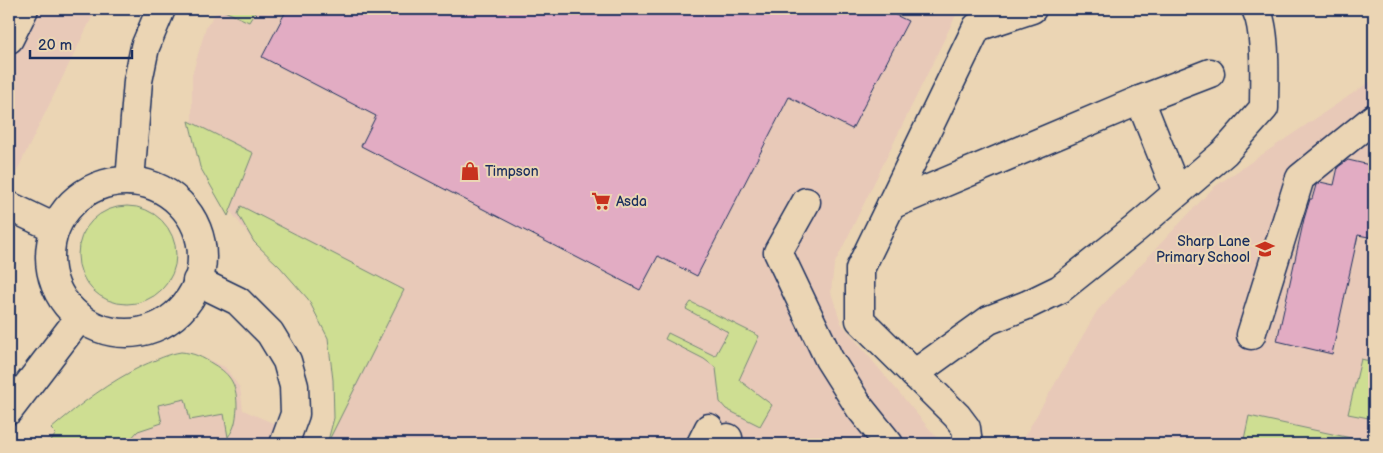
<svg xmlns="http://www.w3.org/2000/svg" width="1383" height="453" font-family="'Balsamiq Sans',sans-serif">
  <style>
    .built { fill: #e8c9b8 }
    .green { fill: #cede92; stroke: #748678 }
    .building { fill: #e2acc3; stroke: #1b2f5e }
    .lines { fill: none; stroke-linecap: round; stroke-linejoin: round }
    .minor-casing { stroke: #1b2f5e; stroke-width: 31 }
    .minor { stroke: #ebd5b4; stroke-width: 28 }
    .labels { text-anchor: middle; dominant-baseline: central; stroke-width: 4; stroke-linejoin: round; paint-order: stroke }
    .poi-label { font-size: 14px; fill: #1b2f5e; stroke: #ebd5b4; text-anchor: start }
  </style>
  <rect width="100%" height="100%" fill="#ebd5b4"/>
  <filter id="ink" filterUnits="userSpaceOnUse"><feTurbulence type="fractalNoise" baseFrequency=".02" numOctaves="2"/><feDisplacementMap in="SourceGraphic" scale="10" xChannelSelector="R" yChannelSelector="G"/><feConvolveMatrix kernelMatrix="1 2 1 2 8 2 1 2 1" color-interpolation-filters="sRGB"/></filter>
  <g filter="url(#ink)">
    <g class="built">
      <path d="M 9,9 L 96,9 L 9,187 Z"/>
      <path d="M 219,9 L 959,9 L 834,265 L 831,292 L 841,323 L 942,444 L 327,444 L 334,418 L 333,380 L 328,338 L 308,299 L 280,267 L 254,242 L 222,200 L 202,161 L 192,122 L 192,75 L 206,27 Z"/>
      <path d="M 1374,79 L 1374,444 L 1037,444 L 1023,439 L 1097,311 L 1214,187 Z"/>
      <path d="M 185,354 L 204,358 L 225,367 L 240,388 L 243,410 L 321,444 L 54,444 Z"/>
    </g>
    <g class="green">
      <path d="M 220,9 L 257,9 L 249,22 Z"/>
      <path d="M 189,121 L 253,153 L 228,216 L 200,167 Z"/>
      <path d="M 241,206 L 404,290 L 327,444 L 334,418 L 333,380 L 328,338 L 308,299 L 280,267 L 254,242 L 238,214 Z"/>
      <circle cx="127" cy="255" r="49"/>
      <path d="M 691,302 L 759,336 L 739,380 L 772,405 L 760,426 L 726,409 L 720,402 L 716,368 L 704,359 L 665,339 L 668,333 L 715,356 L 728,332 L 686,309 Z"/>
      <path d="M 181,352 C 194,353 202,357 213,364 C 232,375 237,386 237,408 C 236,420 235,428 228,437 L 224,414 L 190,420 L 185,399 L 158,405 L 162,423 L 138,431 L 126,444 L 48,444 L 56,434 L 51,429 C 80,404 109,382 144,365 C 156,360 168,354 181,352 Z"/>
      <path d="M 1361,359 L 1374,362 L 1374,419 L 1348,414 Z"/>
      <path d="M 1249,416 L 1374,443 L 1374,444 L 1243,444 Z"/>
    </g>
    <g class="building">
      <path d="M 287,9 L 883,9 L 908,21 L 852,129 L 789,97 L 697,276 L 658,256 L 640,290 L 361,146 L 376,116 L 262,57 Z"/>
      <path d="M 1348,160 L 1374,166 L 1374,238 L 1358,235 L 1332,354 L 1277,341 L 1304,219 L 1310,199 L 1312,199 L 1316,185 L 1320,182 L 1334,185 L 1338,167 Z"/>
    </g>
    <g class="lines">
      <g class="minor-casing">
        <g id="minor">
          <path d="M 9,39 L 24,9"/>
          <path d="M 1140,100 L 1177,192"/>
          <path d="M 130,181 L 138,81 L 145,47 L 161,9"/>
          <circle cx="126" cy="257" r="76"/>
          <path d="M 806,202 L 778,252 L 829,359 L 860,408 L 889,444"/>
          <path d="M 891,205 L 1140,100 L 1210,73"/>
          <path d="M 9,206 L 55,228"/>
          <path d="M 197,281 L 238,301 L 270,333 L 287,361 L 294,386 L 295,414 L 284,444"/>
          <path d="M 1251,335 L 1300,178 L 1374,118"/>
          <path d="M 914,374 L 989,320 L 1027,305 L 1060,289 L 1135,229 L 1225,152 L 1264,108 C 1264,81 1267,31 1256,9"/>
          <path d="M 9,410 L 80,317"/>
          <path d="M 701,444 L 709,428"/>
          <path d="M 725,444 L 728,438"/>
          <path d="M 968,444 L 966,428 L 957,416 L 860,320 L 860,269 L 977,27 L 1032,9"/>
        </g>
      </g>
      <use href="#minor" class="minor"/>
    </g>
  </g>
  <defs>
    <g id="shop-bare" transform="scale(1.5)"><path d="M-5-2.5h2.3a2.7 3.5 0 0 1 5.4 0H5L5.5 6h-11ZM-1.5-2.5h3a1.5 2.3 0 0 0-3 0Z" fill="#c8321e" stroke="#ebd5b4" stroke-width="2.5" paint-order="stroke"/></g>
    <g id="supermarket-bare" transform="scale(1.5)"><path d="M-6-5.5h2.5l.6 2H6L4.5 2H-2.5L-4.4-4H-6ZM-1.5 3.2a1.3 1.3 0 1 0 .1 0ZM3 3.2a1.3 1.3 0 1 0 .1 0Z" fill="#c8321e" stroke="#ebd5b4" stroke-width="2.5" paint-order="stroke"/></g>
    <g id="school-bare" transform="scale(1.5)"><path d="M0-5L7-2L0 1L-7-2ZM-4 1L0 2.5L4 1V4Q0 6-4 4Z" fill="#c8321e" stroke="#ebd5b4" stroke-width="2.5" paint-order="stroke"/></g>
  </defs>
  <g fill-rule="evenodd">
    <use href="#shop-bare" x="470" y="171"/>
    <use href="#supermarket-bare" x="601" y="201"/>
    <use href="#school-bare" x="1265" y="249"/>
  </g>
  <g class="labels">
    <g class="poi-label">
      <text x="485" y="171">Timpson</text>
      <text x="616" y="201">Asda</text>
      <text x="1250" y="241" text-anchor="end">Sharp Lane<tspan x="1250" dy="16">Primary School</tspan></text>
    </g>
  </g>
  <rect width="1383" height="453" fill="none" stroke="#ebd5b4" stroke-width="30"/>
  <rect x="15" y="15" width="1353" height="423" fill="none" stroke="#1b2f5e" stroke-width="2" filter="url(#ink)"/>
  <path d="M30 50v8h102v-8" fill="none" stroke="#1b2f5e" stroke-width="2.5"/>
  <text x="38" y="50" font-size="15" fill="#1b2f5e" stroke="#ebd5b4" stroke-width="4" paint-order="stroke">20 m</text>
</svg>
